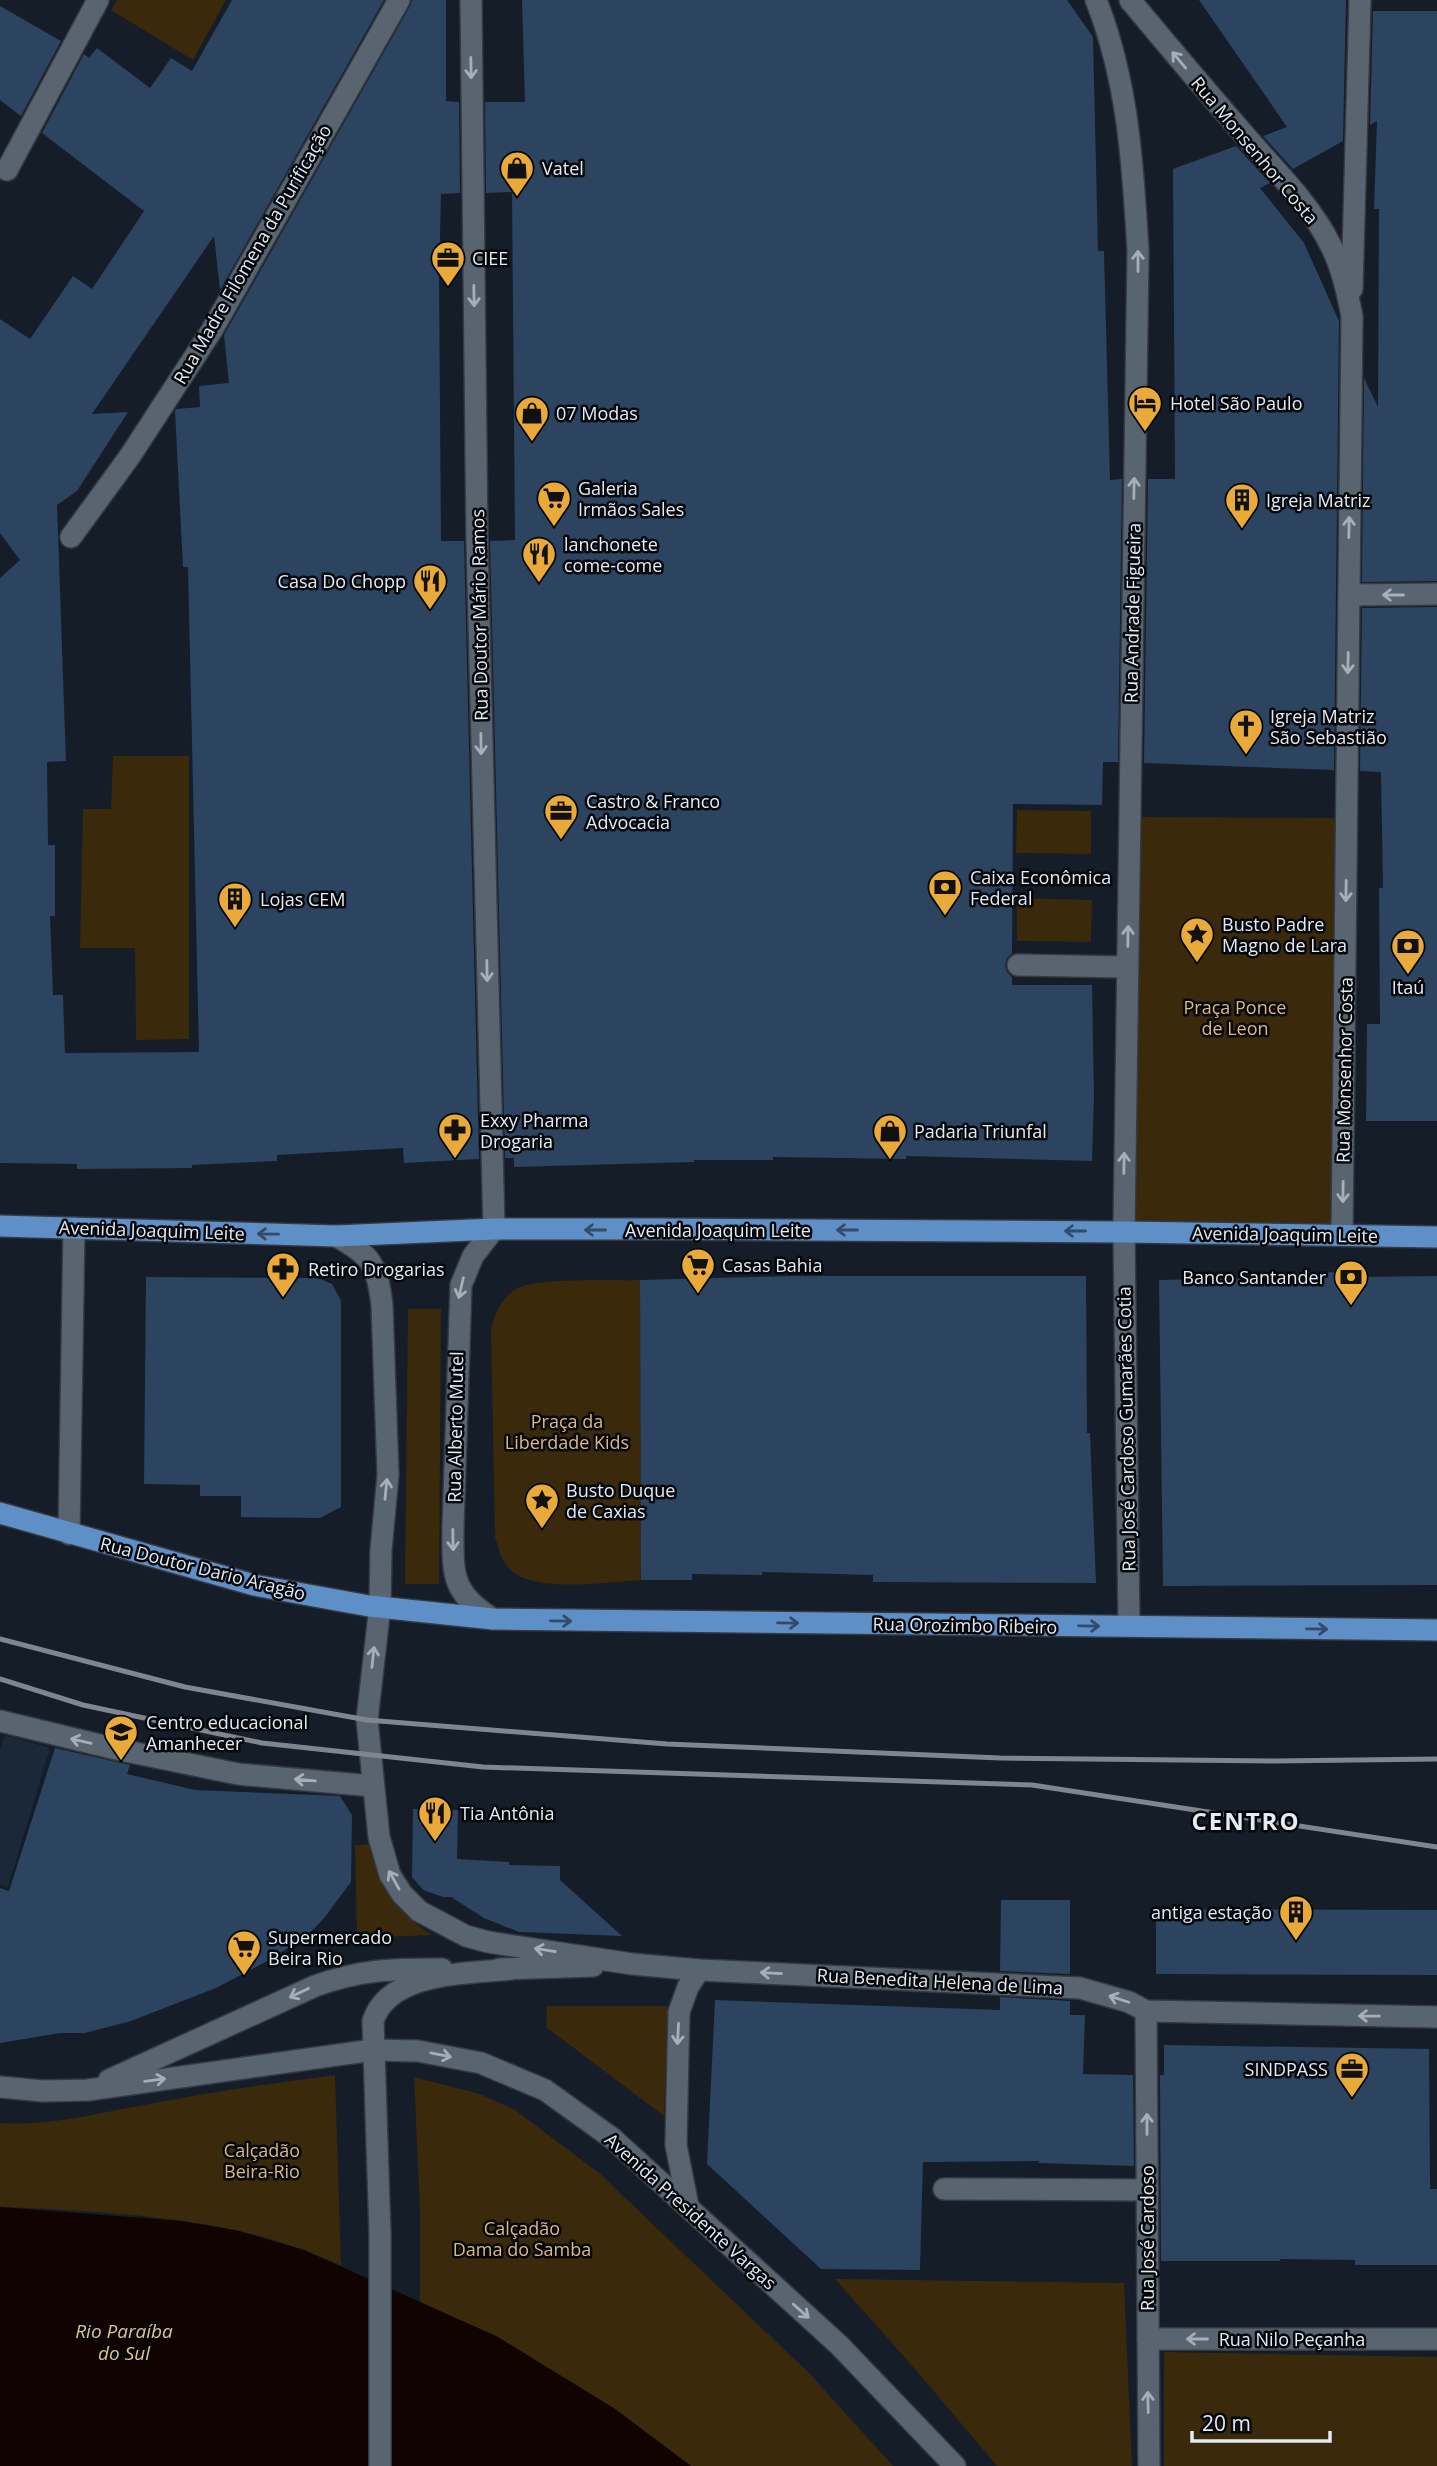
<svg xmlns="http://www.w3.org/2000/svg" width="1437" height="2466" font-family="'Open Sans',sans-serif">
  <style>
    .built { fill: #1a2837 }
    .green { fill: #3b290b }
    .water { fill: #110300 }
    .building { fill: #2c445f }
    .lines { fill: none; stroke-linecap: round; stroke-linejoin: round }
    .minor-casing { stroke: #343942; stroke-width: 24 }
    .major-casing { stroke: #343942; stroke-width: 24 }
    .minor { stroke: #596471; stroke-width: 21 }
    .major { stroke: #5e8fc6; stroke-width: 21 }
    .rail { stroke: #7f868f; stroke-width: 5 }
    .oneway { stroke: #a6aeb8 }
    .oneway2 { stroke: #314b68 }
    .labels { text-anchor: middle; dominant-baseline: central; stroke-width: 5; stroke-linejoin: round; paint-order: stroke }
    .street-label { font-size: 18px; fill: #e5ebf3; stroke: #04070b }
    .poi-label { font-size: 18px; fill: #e5ebf3; stroke: #04070b; text-anchor: start }
    .park-label { font-size: 18px; fill: #deb980; stroke: #04070b }
    .water-label { font-size: 19px; font-style: italic; fill: #e7c289; stroke: #04070b }
    .district-label { font-size: 24px; font-weight: bold; letter-spacing: 2px; fill: #e5ebf3; stroke: #04070b }
  </style>
  <rect width="100%" height="100%" fill="#141d28"/>
  <path class="built" d="M 5,1735 L 50,1748 L 8,1887 L 0,1885 L 0,1750 Z"/>
  <g class="green">
    <path d="M 117,0 L 226,0 L 193,60 L 111,10 Z"/>
    <path d="M 113,756 L 189,756 L 189,1039 L 136,1040 L 135,948 L 80,948 L 83,809 L 111,809 Z"/>
    <path d="M 1017,810 L 1091,811 L 1091,854 L 1016,853 Z"/>
    <path d="M 1139,817 L 1338,818 L 1331,1228 L 1134,1221 Z"/>
    <path d="M 1017,898 L 1092,900 L 1091,942 L 1017,941 Z"/>
    <path d="M 640,1280 L 641,1580 C 609,1582 542,1592 516,1574 C 503,1566 499,1551 495,1537 L 491,1329 C 495,1314 502,1297 516,1289 C 536,1277 614,1281 640,1280 Z"/>
    <path d="M 408,1309 L 441,1309 L 439,1584 L 405,1584 Z"/>
    <path d="M 373,1844 C 388,1882 395,1913 432,1935 L 357,1938 L 355,1845 Z"/>
    <path d="M 547,2006 L 668,2006 L 664,2116 L 546,2027 Z"/>
    <path d="M 335,2075 L 341,2265 C 307,2251 272,2238 235,2230 C 158,2214 78,2210 0,2207 L 0,2123 C 47,2127 103,2112 149,2104 C 211,2092 273,2083 335,2075 Z"/>
    <path d="M 414,2077 L 480,2094 L 515,2110 L 599,2173 L 810,2374 L 893,2466 L 691,2466 L 615,2409 L 496,2336 L 420,2303 L 420,2211 Z"/>
    <path d="M 835,2279 L 1124,2283 L 1132,2466 L 997,2466 L 915,2369 Z"/>
    <path d="M 1164,2352 L 1437,2357 L 1437,2466 L 1164,2466 Z"/>
  </g>
  <path class="water" d="M 0,2207 L 181,2221 L 235,2230 L 304,2250 L 496,2336 L 615,2409 L 691,2466 L 0,2466 Z"/>
  <g class="building">
    <path d="M 232,0 L 384,0 L 220,290 L 214,236 L 92,414 L 128,412 L 77,491 L 57,505 L 66,761 L 47,762 L 48,845 L 55,845 L 55,916 L 50,916 L 53,995 L 63,995 L 65,1053 L 199,1052 L 188,567 L 183,567 L 175,411 L 176,409 L 200,407 L 199,386 L 229,383 L 224,335 L 410,6 L 412,0 L 446,0 L 446,101 L 459,102 L 460,193 L 441,194 L 439,276 L 441,541 L 464,541 L 479,1159 L 404,1163 L 403,1148 L 277,1155 L 277,1161 L 192,1165 L 192,1168 L 77,1169 L 77,1164 L 0,1163 L 0,578 L 20,560 L 0,533 L 0,319 L 30,339 L 73,276 L 92,289 L 144,211 L 42,133 L 84,54 L 89,58 L 97,48 L 150,88 L 171,58 L 192,71 Z"/>
    <path d="M 522,0 L 1067,0 L 1093,37 L 1098,251 L 1104,251 L 1110,480 L 1122,479 L 1118,762 L 1103,762 L 1102,805 L 1013,804 L 1012,953 L 1007,958 L 1005,965 L 1007,972 L 1012,977 L 1012,985 L 1092,985 L 1094,1096 L 1092,1161 L 906,1156 L 906,1159 L 773,1157 L 773,1160 L 694,1160 L 694,1162 L 514,1167 L 514,1158 L 505,1158 L 490,541 L 515,540 L 512,192 L 486,193 L 485,102 L 525,102 Z"/>
    <path d="M 1199,0 L 1346,0 L 1343,141 L 1293,169 L 1263,136 L 1287,127 Z"/>
    <path d="M 0,6 L 61,41 L 21,116 L 0,100 Z"/>
    <path d="M 1373,11 L 1437,11 L 1437,581 L 1362,582 L 1364,378 L 1378,407 L 1379,209 L 1374,209 L 1377,121 L 1370,125 Z"/>
    <path d="M 1236,146 L 1270,183 L 1260,188 L 1304,243 L 1339,321 L 1334,770 L 1144,763 L 1148,479 L 1175,479 L 1173,169 Z"/>
    <path d="M 1437,607 L 1437,1121 L 1366,1121 L 1367,1024 L 1380,1024 L 1379,888 L 1383,888 L 1381,772 L 1360,771 L 1362,608 Z"/>
    <path d="M 1357,1272 L 1357,1277 L 1437,1276 L 1437,1585 L 1163,1586 L 1159,1280 L 1274,1278 L 1274,1273 Z"/>
    <path d="M 793,1276 L 1086,1276 L 1087,1433 L 1090,1433 L 1096,1583 L 873,1582 L 873,1575 L 762,1572 L 762,1575 L 692,1574 L 692,1580 L 641,1580 L 640,1280 Z"/>
    <path d="M 146,1277 L 318,1278 L 332,1284 L 341,1301 L 341,1507 L 320,1518 L 241,1517 L 241,1496 L 200,1496 L 200,1485 L 144,1484 Z"/>
    <path d="M 55,1748 L 130,1765 L 127,1774 L 195,1790 L 340,1796 L 352,1815 L 351,1882 L 325,1917 L 309,1934 L 271,1959 L 216,1988 L 131,2021 L 85,2033 L 60,2033 L 0,2043 L 0,1888 L 9,1891 Z"/>
    <path d="M 413,1809 L 458,1810 L 457,1859 L 509,1862 L 509,1865 L 560,1866 L 560,1880 L 622,1936 L 519,1932 L 484,1918 L 451,1897 L 443,1897 L 423,1890 L 412,1877 Z"/>
    <path d="M 1001,1900 L 1070,1900 L 1070,1974 L 1000,1971 Z"/>
    <path d="M 1156,1909 L 1437,1910 L 1437,1975 L 1156,1974 Z"/>
    <path d="M 1000,1997 L 1070,2001 L 1070,2015 L 1085,2015 L 1083,2074 L 1133,2075 L 1134,2166 L 1039,2163 L 1039,2161 L 923,2162 L 920,2270 L 821,2269 L 707,2164 L 715,2000 L 1000,2010 Z"/>
    <path d="M 1164,2045 L 1429,2049 L 1430,2183 L 1430,2189 L 1437,2189 L 1437,2265 L 1355,2265 L 1355,2260 L 1280,2259 L 1280,2261 L 1161,2261 L 1160,2075 L 1164,2075 Z"/>
  </g>
  <g class="lines">
    <g class="minor-casing">
      <g id="minor">
        <path d="M 471,0 L 477,540 L 494,1229 L 473,1256 L 461,1285 L 453,1527 C 453,1573 450,1592 493,1619"/>
        <path d="M 1096,0 C 1128,81 1133,165 1138,251 L 1124,1232 L 1129,1626"/>
        <path d="M 1130,0 C 1169,47 1208,93 1248,139 C 1276,171 1312,207 1330,244 C 1342,267 1347,291 1352,316 L 1342,1235"/>
        <path d="M 7,170 L 98,0"/>
        <path d="M 1352,289 L 1360,0"/>
        <path d="M 71,537 L 130,456 L 212,330 L 399,0"/>
        <path d="M 1349,595 L 1437,594"/>
        <path d="M 1018,965 L 1127,967"/>
        <path d="M 336,1236 C 372,1256 377,1264 382,1305 L 388,1475 L 381,1550 L 380,1606 L 367,1720 L 379,1837 L 390,1875 L 402,1894 L 419,1911 L 466,1936 L 488,1942 L 632,1964 L 699,1970 L 1080,1988 L 1129,2002 L 1146,2011 L 1437,2017"/>
        <path d="M 69,1534 L 74,1228"/>
        <path d="M 0,1721 L 116,1749 L 238,1774 L 373,1786"/>
        <path d="M 499,1969 L 593,1966"/>
        <path d="M 1146,2011 L 1149,2466"/>
        <path d="M 109,2080 L 315,1986 C 362,1969 393,1969 442,1969"/>
        <path d="M 0,2087 L 43,2091 L 88,2090 L 373,2050 L 418,2051 L 481,2063 L 545,2090 L 612,2138 L 839,2345 L 955,2466"/>
        <path d="M 944,2189 L 1147,2190"/>
        <path d="M 688,2206 L 676,2145 L 678,2052 L 679,2012 L 688,1987 L 699,1970"/>
        <path d="M 1148,2339 L 1437,2339"/>
        <path d="M 380,2466 L 380,2234 L 373,2021 C 389,1971 468,1974 511,1969"/>
      </g>
    </g>
    <g class="major-casing">
      <g id="major">
        <path d="M 0,1226 L 336,1236 L 494,1229 L 657,1229 L 1124,1232 L 1437,1237"/>
        <path d="M 0,1513 L 254,1585 L 369,1606 L 493,1619 L 1437,1630"/>
      </g>
    </g>
    <use href="#minor" class="minor"/>
    <use href="#major" class="major"/>
    <g class="rail">
      <path d="M 0,1639 L 185,1687 L 367,1720 L 667,1744 L 1000,1758 L 1275,1761 L 1437,1759"/>
      <path d="M 0,1679 L 83,1705 L 262,1743 L 483,1767 L 1032,1785 L 1437,1847"/>
    </g>
  </g>
  <defs><path id="oneway-shaft" d="M-6 0H5M1.5-3L5.5 0L1.5 3" fill="none" stroke-width="1.6" stroke-linecap="round" stroke-linejoin="round" transform="scale(1.75)"/></defs>
  <g class="oneway">
    <use href="#oneway-shaft" transform="translate(1179 60) rotate(-130)"/>
    <use href="#oneway-shaft" transform="translate(471 68) rotate(89)"/>
    <use href="#oneway-shaft" transform="translate(1138 261) rotate(-90)"/>
    <use href="#oneway-shaft" transform="translate(474 296) rotate(89)"/>
    <use href="#oneway-shaft" transform="translate(1134 488) rotate(-89)"/>
    <use href="#oneway-shaft" transform="translate(1349 527) rotate(-89)"/>
    <use href="#oneway-shaft" transform="translate(1393 595) rotate(180)"/>
    <use href="#oneway-shaft" transform="translate(1348 663) rotate(91)"/>
    <use href="#oneway-shaft" transform="translate(481 744) rotate(89)"/>
    <use href="#oneway-shaft" transform="translate(1346 891) rotate(91)"/>
    <use href="#oneway-shaft" transform="translate(1128 936) rotate(-89)"/>
    <use href="#oneway-shaft" transform="translate(487 971) rotate(89)"/>
    <use href="#oneway-shaft" transform="translate(1124 1163) rotate(-89)"/>
    <use href="#oneway-shaft" transform="translate(1343 1192) rotate(91)"/>
    <use href="#oneway-shaft" transform="translate(461 1288) rotate(103)"/>
    <use href="#oneway-shaft" transform="translate(386 1489) rotate(-84)"/>
    <use href="#oneway-shaft" transform="translate(453 1540) rotate(89)"/>
    <use href="#oneway-shaft" transform="translate(373 1657) rotate(-84)"/>
    <use href="#oneway-shaft" transform="translate(81 1741) rotate(-167)"/>
    <use href="#oneway-shaft" transform="translate(305 1780) rotate(-175)"/>
    <use href="#oneway-shaft" transform="translate(394 1880) rotate(-119)"/>
    <use href="#oneway-shaft" transform="translate(545 1950) rotate(-171)"/>
    <use href="#oneway-shaft" transform="translate(771 1973) rotate(-177)"/>
    <use href="#oneway-shaft" transform="translate(299 1993) rotate(155)"/>
    <use href="#oneway-shaft" transform="translate(1119 1999) rotate(-162)"/>
    <use href="#oneway-shaft" transform="translate(1369 2016) rotate(-179)"/>
    <use href="#oneway-shaft" transform="translate(678 2034) rotate(93)"/>
    <use href="#oneway-shaft" transform="translate(441 2055) rotate(11)"/>
    <use href="#oneway-shaft" transform="translate(155 2080) rotate(-8)"/>
    <use href="#oneway-shaft" transform="translate(1147 2124) rotate(-90)"/>
    <use href="#oneway-shaft" transform="translate(801 2311) rotate(42)"/>
    <use href="#oneway-shaft" transform="translate(1197 2339) rotate(-180)"/>
    <use href="#oneway-shaft" transform="translate(1148 2402) rotate(-91)"/>
  </g>
  <g class="oneway2">
    <use href="#oneway-shaft" transform="translate(595 1230) rotate(-180)"/>
    <use href="#oneway-shaft" transform="translate(847 1230) rotate(-180)"/>
    <use href="#oneway-shaft" transform="translate(1075 1231) rotate(-180)"/>
    <use href="#oneway-shaft" transform="translate(268 1234) rotate(-179)"/>
    <use href="#oneway-shaft" transform="translate(561 1621) rotate(1)"/>
    <use href="#oneway-shaft" transform="translate(788 1623) rotate(1)"/>
    <use href="#oneway-shaft" transform="translate(1089 1626) rotate(1)"/>
    <use href="#oneway-shaft" transform="translate(1317 1629) rotate(1)"/>
  </g>
  <defs>
    <g id="shop-pin" transform="scale(1.75)"><path d="M0 17L-7.5 6A9.5 9.5 0 1 1 7.5 6Z" fill="#eaaa39" stroke="#04070b"/><path d="M-5-2.5h2.3a2.7 3.5 0 0 1 5.4 0H5L5.5 6h-11ZM-1.5-2.5h3a1.5 2.3 0 0 0-3 0Z" fill="#111"/></g>
    <g id="office-pin" transform="scale(1.75)"><path d="M0 17L-7.5 6A9.5 9.5 0 1 1 7.5 6Z" fill="#eaaa39" stroke="#04070b"/><path d="M-6-3h4V-5.5h4V-3h4V5H-6ZM-1-4.5V-3h2v-1.5ZM-6 0V1H6V0Z" fill="#111"/></g>
    <g id="hotel-pin" transform="scale(1.75)"><path d="M0 17L-7.5 6A9.5 9.5 0 1 1 7.5 6Z" fill="#eaaa39" stroke="#04070b"/><path d="M-6-4.5h1.5V1H6V5H4.5V3h-9V5H-6ZM-4 0a1.8 1.8 0 1 1 3.6 0ZM.5 0V-2.5h3Q6-2.5 6 0Z" fill="#111"/></g>
    <g id="supermarket-pin" transform="scale(1.75)"><path d="M0 17L-7.5 6A9.5 9.5 0 1 1 7.5 6Z" fill="#eaaa39" stroke="#04070b"/><path d="M-6-5.5h2.5l.6 2H6L4.5 2H-2.5L-4.4-4H-6ZM-1.5 3.2a1.3 1.3 0 1 0 .1 0ZM3 3.2a1.3 1.3 0 1 0 .1 0Z" fill="#111"/></g>
    <g id="building-pin" transform="scale(1.75)"><path d="M0 17L-7.5 6A9.5 9.5 0 1 1 7.5 6Z" fill="#eaaa39" stroke="#04070b"/><path d="M-4-6H4V6H1V3H-1V6H-4ZM-2.5-4.3h1.7v1.8h-1.7ZM.8-4.3h1.7v1.8H.8ZM-2.5-1h1.7V.8h-1.7ZM.8-1h1.7V.8H.8Z" fill="#111"/></g>
    <g id="restaurant-pin" transform="scale(1.75)"><path d="M0 17L-7.5 6A9.5 9.5 0 1 1 7.5 6Z" fill="#eaaa39" stroke="#04070b"/><path d="M-5-6h1v4h1v-4h1v4h1v-4h1v5L-1.5 .5V6h-2V.5L-5-1ZM5-6V6H3V1.5H1.5Q1.5-4 5-6Z" fill="#111"/></g>
    <g id="church-pin" transform="scale(1.75)"><path d="M0 17L-7.5 6A9.5 9.5 0 1 1 7.5 6Z" fill="#eaaa39" stroke="#04070b"/><path d="M-1.2-6h2.4v3.5h3.3v2.4h-3.3V6h-2.4V-.1h-3.3v-2.4h3.3Z" fill="#111"/></g>
    <g id="bank-pin" transform="scale(1.75)"><path d="M0 17L-7.5 6A9.5 9.5 0 1 1 7.5 6Z" fill="#eaaa39" stroke="#04070b"/><path d="M-6-4H6V4H-6ZM0-2.3a2.3 2.3 0 1 0 0 4.6a2.3 2.3 0 1 0 0-4.6Z" fill="#111"/></g>
    <g id="sight-pin" transform="scale(1.75)"><path d="M0 17L-7.5 6A9.5 9.5 0 1 1 7.5 6Z" fill="#eaaa39" stroke="#04070b"/><path d="M0-6L1.8-2.2L6-1.7L2.9 1.2L3.7 5.4L0 3.3L-3.7 5.4L-2.9 1.2L-6-1.7L-1.8-2.2Z" fill="#111"/></g>
    <g id="pharmacy-pin" transform="scale(1.75)"><path d="M0 17L-7.5 6A9.5 9.5 0 1 1 7.5 6Z" fill="#eaaa39" stroke="#04070b"/><path d="M-2-6h4v4h4v4h-4v4h-4v-4h-4v-4h4Z" fill="#111"/></g>
    <g id="school-pin" transform="scale(1.75)"><path d="M0 17L-7.5 6A9.5 9.5 0 1 1 7.5 6Z" fill="#eaaa39" stroke="#04070b"/><path d="M0-5L7-2L0 1L-7-2ZM-4 1L0 2.5L4 1V4Q0 6-4 4Z" fill="#111"/></g>
  </defs>
  <g fill-rule="evenodd">
    <use href="#shop-pin" x="517" y="168"/>
    <use href="#office-pin" x="448" y="258"/>
    <use href="#hotel-pin" x="1145" y="403"/>
    <use href="#shop-pin" x="532" y="413"/>
    <use href="#supermarket-pin" x="554" y="498"/>
    <use href="#building-pin" x="1242" y="500"/>
    <use href="#restaurant-pin" x="539" y="554"/>
    <use href="#restaurant-pin" x="430" y="581"/>
    <use href="#church-pin" x="1246" y="726"/>
    <use href="#office-pin" x="561" y="811"/>
    <use href="#bank-pin" x="945" y="887"/>
    <use href="#building-pin" x="235" y="899"/>
    <use href="#sight-pin" x="1197" y="934"/>
    <use href="#bank-pin" x="1408" y="946"/>
    <use href="#pharmacy-pin" x="455" y="1130"/>
    <use href="#shop-pin" x="890" y="1131"/>
    <use href="#supermarket-pin" x="698" y="1265"/>
    <use href="#pharmacy-pin" x="283" y="1269"/>
    <use href="#bank-pin" x="1351" y="1277"/>
    <use href="#sight-pin" x="542" y="1500"/>
    <use href="#school-pin" x="121" y="1732"/>
    <use href="#restaurant-pin" x="435" y="1813"/>
    <use href="#building-pin" x="1296" y="1912"/>
    <use href="#supermarket-pin" x="244" y="1947"/>
    <use href="#office-pin" x="1352" y="2069"/>
  </g>
  <g class="labels">
    <g class="street-label">
      <text transform="translate(1255 150) rotate(50)">Rua Monsenhor Costa</text>
      <text transform="translate(252 254) rotate(-60)">Rua Madre Filomena da Purificação</text>
      <text transform="translate(1132 613) rotate(-89)">Rua Andrade Figueira</text>
      <text transform="translate(479 615) rotate(-91)">Rua Doutor Mário Ramos</text>
      <text transform="translate(1344 1070) rotate(-89)">Rua Monsenhor Costa</text>
      <text transform="translate(152 1230) rotate(2)">Avenida Joaquim Leite</text>
      <text x="718" y="1230">Avenida Joaquim Leite</text>
      <text transform="translate(1285 1234) rotate(1)">Avenida Joaquim Leite</text>
      <text transform="translate(455 1427) rotate(-89)">Rua Alberto Mutel</text>
      <text transform="translate(1126 1429) rotate(-91)">Rua José Cardoso Gumarães Cotia</text>
      <text transform="translate(203 1568) rotate(14)">Rua Doutor Dario Aragão</text>
      <text transform="translate(965 1625) rotate(1)">Rua Orozimbo Ribeiro</text>
      <text transform="translate(940 1981) rotate(3)">Rua Benedita Helena de Lima</text>
      <text transform="translate(691 2211) rotate(42)">Avenida Presidente Vargas</text>
      <text transform="translate(1147 2238) rotate(-90)">Rua José Cardoso</text>
      <text x="1292" y="2339">Rua Nilo Peçanha</text>
    </g>
    <g class="poi-label">
      <text x="542" y="168">Vatel</text>
      <text x="472" y="258">CIEE</text>
      <text x="1170" y="403">Hotel São Paulo</text>
      <text x="556" y="413">07 Modas</text>
      <text x="578" y="488">Galeria<tspan x="578" dy="21">Irmãos Sales</tspan></text>
      <text x="1266" y="500">Igreja Matriz</text>
      <text x="564" y="544">lanchonete<tspan x="564" dy="21">come-come</tspan></text>
      <text x="406" y="581" text-anchor="end">Casa Do Chopp</text>
      <text x="1270" y="716">Igreja Matriz<tspan x="1270" dy="21">São Sebastião</tspan></text>
      <text x="586" y="801">Castro &amp; Franco<tspan x="586" dy="21">Advocacia</tspan></text>
      <text x="970" y="877">Caixa Econômica<tspan x="970" dy="21">Federal</tspan></text>
      <text x="260" y="899">Lojas CEM</text>
      <text x="1222" y="924">Busto Padre<tspan x="1222" dy="21">Magno de Lara</tspan></text>
      <text x="1408" y="987" text-anchor="middle">Itaú</text>
      <text x="480" y="1120">Exxy Pharma<tspan x="480" dy="21">Drogaria</tspan></text>
      <text x="914" y="1131">Padaria Triunfal</text>
      <text x="722" y="1265">Casas Bahia</text>
      <text x="308" y="1269">Retiro Drogarias</text>
      <text x="1326" y="1277" text-anchor="end">Banco Santander</text>
      <text x="566" y="1490">Busto Duque<tspan x="566" dy="21">de Caxias</tspan></text>
      <text x="146" y="1722">Centro educacional<tspan x="146" dy="21">Amanhecer</tspan></text>
      <text x="460" y="1813">Tia Antônia</text>
      <text x="1272" y="1912" text-anchor="end">antiga estação</text>
      <text x="268" y="1937">Supermercado<tspan x="268" dy="21">Beira Rio</tspan></text>
      <text x="1328" y="2069" text-anchor="end">SINDPASS</text>
    </g>
    <g class="park-label">
      <text x="1235" y="1007">Praça Ponce<tspan x="1235" dy="21">de Leon</tspan></text>
      <text x="567" y="1421">Praça da<tspan x="567" dy="21">Liberdade Kids</tspan></text>
      <text x="262" y="2150">Calçadão<tspan x="262" dy="21">Beira-Rio</tspan></text>
      <text x="522" y="2228">Calçadão<tspan x="522" dy="21">Dama do Samba</tspan></text>
    </g>
    <g class="water-label">
      <text x="124" y="2331">Rio Paraíba<tspan x="124" dy="22">do Sul</tspan></text>
    </g>
    <g class="district-label">
      <text x="1246" y="1820">CENTRO</text>
    </g>
  </g>
  <path d="M1192 2431v10h138v-10" fill="none" stroke="#e5ebf3" stroke-width="3.5"/>
  <text x="1202" y="2431" font-size="21" fill="#e5ebf3" stroke="#04070b" stroke-width="5" paint-order="stroke">20 m</text>
</svg>
